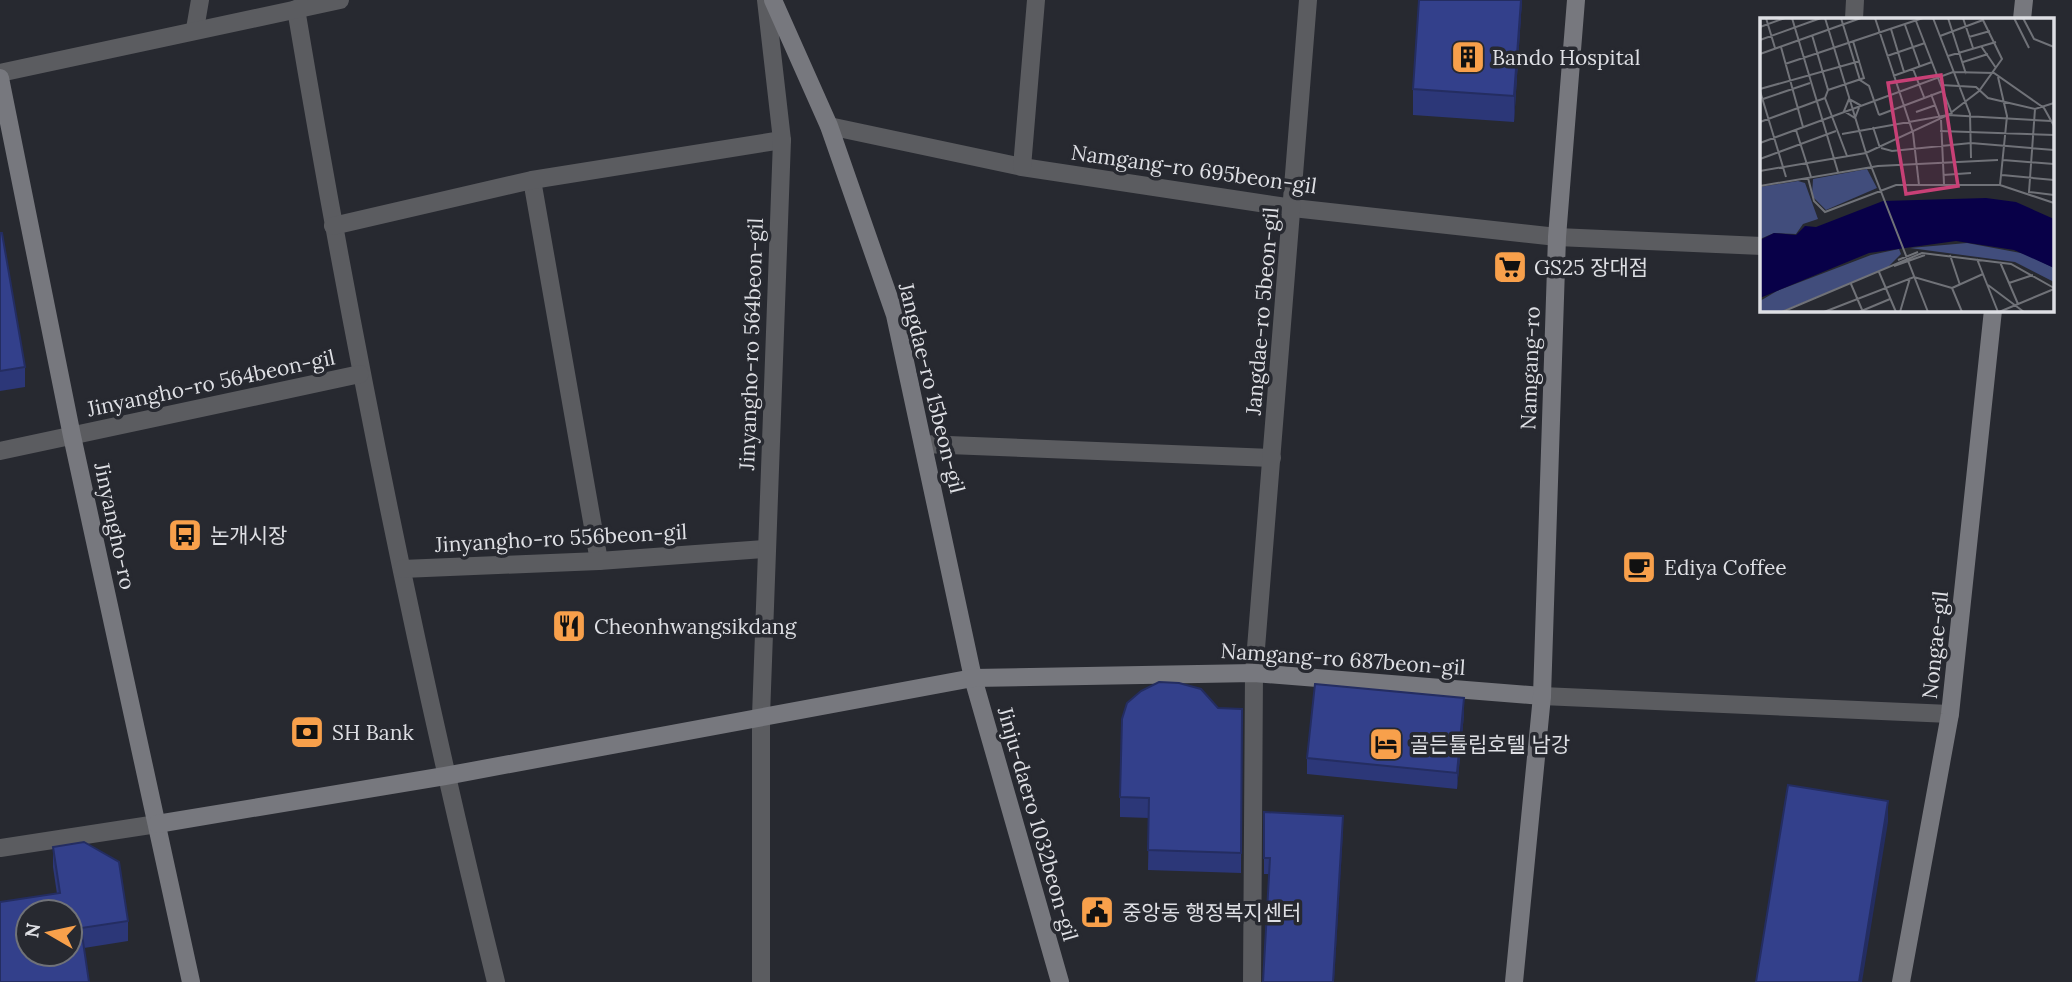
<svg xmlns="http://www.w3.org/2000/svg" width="2072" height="982" font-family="Lora,'Noto Sans KR',serif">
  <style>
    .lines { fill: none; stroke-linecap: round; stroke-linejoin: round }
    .street { stroke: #5b5c60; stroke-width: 18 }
    .secondary { stroke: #77787e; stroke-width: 18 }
    .wall { fill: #2c3778 }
    .shaded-wall { fill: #242d61 }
    .building { fill: #33408b; stroke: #242d61; stroke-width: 2; fill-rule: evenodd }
    .labels { text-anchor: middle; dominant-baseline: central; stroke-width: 7; stroke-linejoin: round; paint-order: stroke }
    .poi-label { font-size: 21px; fill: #dedfe4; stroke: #272930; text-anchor: start }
    .street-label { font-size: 21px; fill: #dedfe4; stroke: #272930 }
    .inset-road { fill: none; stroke: #707278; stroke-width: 2 }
    .view { fill: #c84076; fill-opacity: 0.15; stroke: #c84076; stroke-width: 3.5 }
    .inset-edge { fill: none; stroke: #dedfe4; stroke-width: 3.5 }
  </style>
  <rect width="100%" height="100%" fill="#272930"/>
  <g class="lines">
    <g class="street">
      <path d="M 296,9 C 351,336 416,660 496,982"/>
      <path d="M 1854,19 L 1855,0"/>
      <path d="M 195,29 L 200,0"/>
      <path d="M 0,73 L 340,0"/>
      <path d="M 829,126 L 1022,167 L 1293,208 L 1557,237 L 1762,246"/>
      <path d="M 1022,167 L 1036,0"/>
      <path d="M 532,180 L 599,561"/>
      <path d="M 333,226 L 532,180 L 782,140"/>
      <path d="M 923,444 L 1272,458"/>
      <path d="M 0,451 L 360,374"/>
      <path d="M 402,569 L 599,561 L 765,549"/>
      <path d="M 1542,696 L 1950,714"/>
      <path d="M 0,848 L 157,824"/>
      <path d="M 761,982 L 761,716 L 782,140 L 766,0"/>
      <path d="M 1252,982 L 1254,673 L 1308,0"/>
    </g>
    <g class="secondary">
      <path d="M 773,0 L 829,126 L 895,315 L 973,678 L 1060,982"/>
      <path d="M 2022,19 L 2024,0"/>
      <path d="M 0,78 L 72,436 L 191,982"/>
      <path d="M 157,824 L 445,776 L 973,678 L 1254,673 L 1542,696"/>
      <path d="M 1514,982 L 1542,696 L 1557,237 L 1576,0"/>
      <path d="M 1901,982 L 1950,714 L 1993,310"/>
    </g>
  </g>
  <g class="wall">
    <path d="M 1522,0 L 1514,122 L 1413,115 L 1413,89 Z"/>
    <path d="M 0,233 L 25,367 L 25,387 L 0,391 Z"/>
    <path d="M 1218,708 L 1242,709 L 1241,873 L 1148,870 L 1149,818 L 1120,817 L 1120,797 Z"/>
    <path d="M 1464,714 L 1457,789 L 1307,774 L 1307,758 Z"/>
    <path d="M 1264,812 L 1343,833 L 1269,874 L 1264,874 Z"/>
    <path d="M 53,847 L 128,921 L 128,941 L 84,948 L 57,894 L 53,867 Z"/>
  </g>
  <g class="shaded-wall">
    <path d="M 1521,0 L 1522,0 L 1514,122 L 1514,96 Z"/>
    <path d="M 1464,698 L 1464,714 L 1457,789 L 1457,773 Z"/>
    <path d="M 1888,801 L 1888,822 L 1862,982 L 1859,982 Z"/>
    <path d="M 1343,816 L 1343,833 L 1334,982 L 1333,982 Z"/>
  </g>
  <g class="building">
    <path d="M 1419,0 L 1521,0 L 1514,96 L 1413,89 Z"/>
    <path d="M 0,233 L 2,233 L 25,367 L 0,371 Z"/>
    <path d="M 1159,682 L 1179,683 L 1201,689 L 1218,708 L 1242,709 L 1241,853 L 1148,850 L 1149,798 L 1120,797 L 1122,719 L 1127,703 L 1141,691 Z"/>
    <path d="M 1315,684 L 1464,698 L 1457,773 L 1307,758 Z"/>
    <path d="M 1788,785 L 1888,801 L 1859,982 L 1756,982 Z"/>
    <path d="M 1264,812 L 1343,816 L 1333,982 L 1263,982 L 1270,858 L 1264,858 Z"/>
    <path d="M 84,842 L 119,862 L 128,921 L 81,928 L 89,982 L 0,982 L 0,902 L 60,893 L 53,847 ZM 28,912 L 70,912 L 70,954 L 28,954 Z"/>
  </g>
  <defs>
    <g id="building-square" transform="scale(1.75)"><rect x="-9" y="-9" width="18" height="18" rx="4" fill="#f8a04b" stroke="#272930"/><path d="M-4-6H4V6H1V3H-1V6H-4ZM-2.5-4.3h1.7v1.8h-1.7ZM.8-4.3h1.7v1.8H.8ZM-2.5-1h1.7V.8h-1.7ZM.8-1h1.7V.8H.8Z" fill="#111"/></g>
    <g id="supermarket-square" transform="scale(1.75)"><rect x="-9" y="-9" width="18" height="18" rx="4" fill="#f8a04b" stroke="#272930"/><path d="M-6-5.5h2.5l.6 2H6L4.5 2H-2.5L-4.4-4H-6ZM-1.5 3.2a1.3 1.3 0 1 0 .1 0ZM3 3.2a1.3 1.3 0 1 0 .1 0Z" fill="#111"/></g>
    <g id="bus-square" transform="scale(1.75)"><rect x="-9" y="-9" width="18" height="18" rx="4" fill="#f8a04b" stroke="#272930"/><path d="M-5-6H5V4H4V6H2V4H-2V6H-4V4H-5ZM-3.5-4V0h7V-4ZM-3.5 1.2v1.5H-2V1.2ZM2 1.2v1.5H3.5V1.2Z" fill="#111"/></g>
    <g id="cafe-square" transform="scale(1.75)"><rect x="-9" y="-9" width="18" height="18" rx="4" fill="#f8a04b" stroke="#272930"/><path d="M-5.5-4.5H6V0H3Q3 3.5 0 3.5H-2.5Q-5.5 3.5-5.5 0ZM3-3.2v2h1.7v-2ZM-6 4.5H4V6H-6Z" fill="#111"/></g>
    <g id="restaurant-square" transform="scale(1.75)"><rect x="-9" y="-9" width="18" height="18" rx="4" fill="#f8a04b" stroke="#272930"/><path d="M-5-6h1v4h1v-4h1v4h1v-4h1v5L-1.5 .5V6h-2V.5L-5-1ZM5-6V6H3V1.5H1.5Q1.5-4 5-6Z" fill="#111"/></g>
    <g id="bank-square" transform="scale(1.75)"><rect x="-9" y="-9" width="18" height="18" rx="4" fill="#f8a04b" stroke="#272930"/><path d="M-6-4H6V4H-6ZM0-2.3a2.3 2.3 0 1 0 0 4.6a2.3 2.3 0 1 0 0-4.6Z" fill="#111"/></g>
    <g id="hotel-square" transform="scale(1.75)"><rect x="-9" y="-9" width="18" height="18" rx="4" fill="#f8a04b" stroke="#272930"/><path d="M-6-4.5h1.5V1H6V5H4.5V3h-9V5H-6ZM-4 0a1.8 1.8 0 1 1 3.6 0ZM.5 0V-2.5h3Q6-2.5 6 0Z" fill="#111"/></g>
    <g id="civic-square" transform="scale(1.75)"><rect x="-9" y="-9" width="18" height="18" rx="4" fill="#f8a04b" stroke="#272930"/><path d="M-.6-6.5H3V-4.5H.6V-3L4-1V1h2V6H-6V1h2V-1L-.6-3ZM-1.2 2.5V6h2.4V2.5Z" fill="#111"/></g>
  </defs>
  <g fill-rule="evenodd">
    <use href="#building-square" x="1468" y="57"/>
    <use href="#supermarket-square" x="1510" y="267"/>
    <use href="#bus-square" x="185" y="535"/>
    <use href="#cafe-square" x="1639" y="567"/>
    <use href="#restaurant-square" x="569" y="626"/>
    <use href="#bank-square" x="307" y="732"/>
    <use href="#hotel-square" x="1386" y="744"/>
    <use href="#civic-square" x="1097" y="912"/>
  </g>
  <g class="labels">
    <g class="poi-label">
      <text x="1492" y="57">Bando Hospital</text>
      <text x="1534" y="267">GS25 장대점</text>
      <text x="210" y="535">논개시장</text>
      <text x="1664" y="567">Ediya Coffee</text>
      <text x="594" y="626">Cheonhwangsikdang</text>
      <text x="332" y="732">SH Bank</text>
      <text x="1410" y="744">골든튤립호텔 남강</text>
      <text x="1122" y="912">중앙동 행정복지센터</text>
    </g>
    <g class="street-label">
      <text transform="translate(1194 169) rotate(8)">Namgang-ro 695beon-gil</text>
      <text transform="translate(1262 311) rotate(-85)">Jangdae-ro 5beon-gil</text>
      <text transform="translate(751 344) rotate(-88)">Jinyangho-ro 564beon-gil</text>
      <text transform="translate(1530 368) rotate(-88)">Namgang-ro</text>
      <text transform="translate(211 383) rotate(-12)">Jinyangho-ro 564beon-gil</text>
      <text transform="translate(932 388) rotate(76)">Jangdae-ro 15beon-gil</text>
      <text transform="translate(115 526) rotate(78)">Jinyangho-ro</text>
      <text transform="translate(561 538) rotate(-3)">Jinyangho-ro 556beon-gil</text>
      <text transform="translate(1935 645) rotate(-84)">Nongae-gil</text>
      <text transform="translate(1343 659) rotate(4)">Namgang-ro 687beon-gil</text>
      <text transform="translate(1038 824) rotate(74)">Jinju-daero 1032beon-gil</text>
    </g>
  </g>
  <g transform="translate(1760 18)">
    <rect width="294" height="294" fill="#272930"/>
    <path d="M 107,151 L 117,170 L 66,192 L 52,178 L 53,161 ZM 38,163 L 45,165 L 58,201 L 43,206 L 36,216 L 14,215 L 0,221 L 0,169 ZM 207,225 L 266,236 L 294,250 L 294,264 L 255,244 L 150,230 ZM 139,231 L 141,236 L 127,250 L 20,294 L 0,294 L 0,283 L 17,273 L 111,237 Z" fill="#414d7c"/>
    <path d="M 226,180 L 256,184 L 294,201 L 294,250 L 254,232 L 196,223 L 109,235 L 0,280 L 0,222 L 14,215 L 36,217 L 45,208 L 56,209 L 123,183 Z" fill="#080048"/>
    <path class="inset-road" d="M 6,0 L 15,30M 32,0 L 78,154M 65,0 L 106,135 L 168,294M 81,0 L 100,62 L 109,68 L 119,97M 115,0 L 153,115 L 159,167M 173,0 L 210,96 L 211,140M 188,0 L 206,56M 203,0 L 213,30M 254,0 L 269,30M 263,0 L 274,21 L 294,29M 156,3 L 192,96M 145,7 L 160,49M 0,9 L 25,0M 131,11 L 144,54M 52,17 L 68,72 L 65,80 L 87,138M 180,18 L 223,2M 209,19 L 230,13M 0,22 L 61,0M 221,28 L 236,50M 21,29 L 43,109M 0,36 L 101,0M 127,38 L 165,25M 188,38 L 236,24M 203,44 L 228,36M 25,46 L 163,0M 153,51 L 164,79M 133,58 L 172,44M 238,59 L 247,98 L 240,167M 181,67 L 216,69 L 228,80 L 275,91 L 294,85M 0,71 L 100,43M 68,72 L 104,60 L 93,23M 0,73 L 26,159M 171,76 L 180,100M 3,81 L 50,65M 89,81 L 100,87 L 95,100 L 84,93 ZM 275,91 L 269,174 L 294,177M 156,94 L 176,87M 119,97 L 183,73M 181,102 L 184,166M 0,104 L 65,80M 113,109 L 120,130M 36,112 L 51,159M 180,113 L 294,117M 82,116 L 188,97 L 291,103M 0,125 L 193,54 L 234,55 L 284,90 L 294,108M 121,130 L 132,133 L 211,125 L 294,132M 0,141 L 76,113M 243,142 L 294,146M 0,153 L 106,135 L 188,97 L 219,73 L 242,41 L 222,0M 183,157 L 211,155M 242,157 L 294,162M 48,160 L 54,183 L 65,194 L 136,167 L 240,167 L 294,185M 0,168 L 118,148 L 238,142M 190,237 L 200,267M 217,241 L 238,294M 138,242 L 158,234M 240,244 L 258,286M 134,248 L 165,237M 119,254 L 136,294M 249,265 L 273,257M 91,266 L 103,294M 228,267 L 264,294M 192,270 L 223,256M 192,270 L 202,294M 22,294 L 162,235 L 251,246 L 294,270M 64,294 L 154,259 L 192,270M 99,294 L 130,281M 140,294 L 150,260M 239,294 L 294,271"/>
    <path class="view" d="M 181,57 L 198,168 L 146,176 L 128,65 Z"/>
    <rect width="294" height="294" class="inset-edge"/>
  </g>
  <g transform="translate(49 933) rotate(279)"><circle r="33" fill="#272930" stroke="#707278" stroke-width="2"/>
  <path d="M0-5L12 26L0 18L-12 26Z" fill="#f8a04b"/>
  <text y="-10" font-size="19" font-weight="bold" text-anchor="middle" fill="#dedfe4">N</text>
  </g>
</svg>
